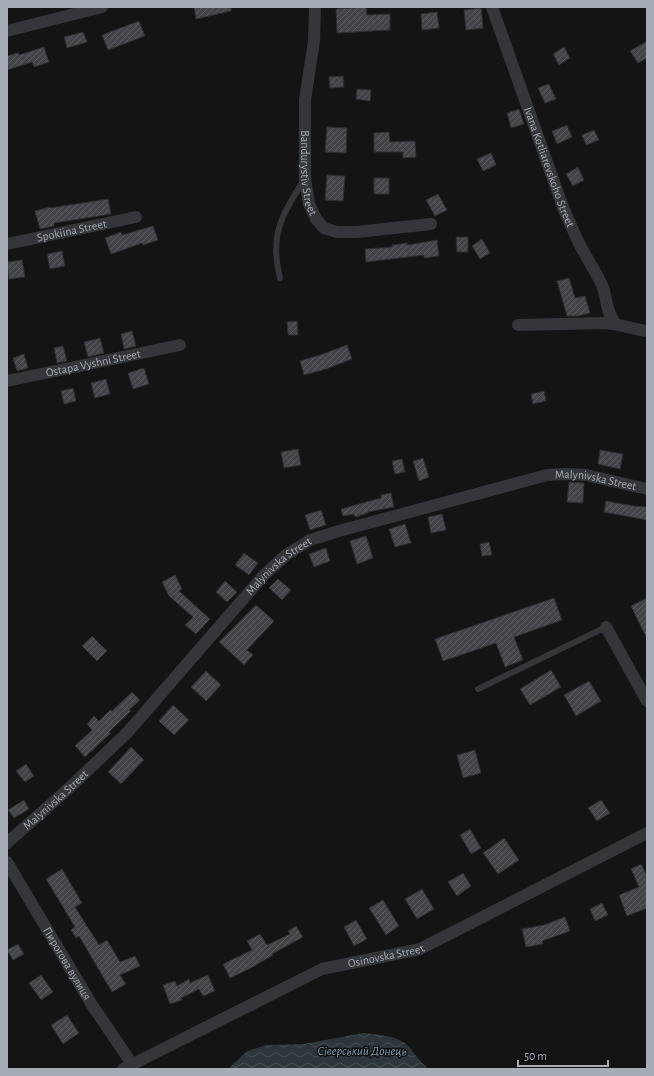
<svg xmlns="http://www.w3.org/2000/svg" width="654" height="1076" font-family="'Alegreya Sans',sans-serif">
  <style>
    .water { fill: url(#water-waves) }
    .building { fill: url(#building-hatch); stroke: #2e2e31 }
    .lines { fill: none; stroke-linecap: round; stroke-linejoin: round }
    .lane { stroke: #35363a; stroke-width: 6 }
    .street { stroke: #35363a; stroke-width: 12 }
    .labels { text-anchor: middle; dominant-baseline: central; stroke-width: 3; stroke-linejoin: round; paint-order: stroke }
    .street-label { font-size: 12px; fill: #a6acb5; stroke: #0f0f10 }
    .water-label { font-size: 13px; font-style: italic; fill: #7e9daf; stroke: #0f0f10 }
  </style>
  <defs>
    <pattern id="water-waves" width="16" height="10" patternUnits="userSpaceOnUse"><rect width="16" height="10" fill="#2d363b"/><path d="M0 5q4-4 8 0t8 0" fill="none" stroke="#485055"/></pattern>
    <pattern id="building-hatch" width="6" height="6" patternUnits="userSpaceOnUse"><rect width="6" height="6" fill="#434448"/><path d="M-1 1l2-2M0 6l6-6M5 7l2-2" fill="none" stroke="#5b5c60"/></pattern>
  </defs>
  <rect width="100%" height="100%" fill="#141415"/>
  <path class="water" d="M 363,1033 C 375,1034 400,1036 408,1046 C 416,1054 419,1062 429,1069 L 228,1069 L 247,1051 L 267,1045 L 304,1044 Z"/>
  <g class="building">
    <path d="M 194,7 L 231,7 L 231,11 L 196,19 Z"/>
    <path d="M 366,7 L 367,15 L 390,14 L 390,30 L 337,33 L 336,9 Z"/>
    <path d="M 481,8 L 483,28 L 466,30 L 464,10 Z"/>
    <path d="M 437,12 L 439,28 L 422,30 L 421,14 Z"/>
    <path d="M 139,21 L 145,36 L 108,50 L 102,35 Z"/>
    <path d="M 83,32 L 87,42 L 67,48 L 64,37 Z"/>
    <path d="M 647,41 L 647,58 L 638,63 L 630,51 Z"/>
    <path d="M 44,47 L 49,62 L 34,67 L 32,62 L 7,70 L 7,56 L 18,53 L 19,55 Z"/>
    <path d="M 564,47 L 570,58 L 559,65 L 553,54 Z"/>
    <path d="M 343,76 L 344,87 L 330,88 L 329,77 Z"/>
    <path d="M 549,84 L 556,99 L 545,103 L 538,88 Z"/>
    <path d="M 357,89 L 371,90 L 370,101 L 356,99 Z"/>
    <path d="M 519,109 L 524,124 L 511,128 L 507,113 Z"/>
    <path d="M 567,125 L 572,137 L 557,144 L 552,131 Z"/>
    <path d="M 327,127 L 347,128 L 346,153 L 325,152 Z"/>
    <path d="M 594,130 L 599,140 L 586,145 L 582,135 Z"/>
    <path d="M 389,132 L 390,142 L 415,141 L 416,157 L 403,158 L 403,152 L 374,152 L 374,133 Z"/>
    <path d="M 491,153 L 496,165 L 483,171 L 477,159 Z"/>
    <path d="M 578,167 L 584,180 L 573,186 L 566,174 Z"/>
    <path d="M 327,175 L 345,176 L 343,201 L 325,200 Z"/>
    <rect x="374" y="178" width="15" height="16"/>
    <path d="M 438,194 L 447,210 L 435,216 L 426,200 Z"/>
    <path d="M 108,199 L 111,214 L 54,223 L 54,226 L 40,229 L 35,211 L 50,207 L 50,208 Z"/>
    <path d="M 153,226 L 158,240 L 143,245 L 142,243 L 111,254 L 105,238 L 121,232 L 122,235 Z"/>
    <path d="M 456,237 L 468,237 L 468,252 L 457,252 Z"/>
    <path d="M 482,239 L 490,253 L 480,259 L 472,246 Z"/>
    <path d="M 437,240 L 439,256 L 424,258 L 424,255 L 366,262 L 365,249 L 392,247 L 392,245 L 407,243 L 407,245 Z"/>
    <path d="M 62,251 L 65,266 L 50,269 L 47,254 Z"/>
    <path d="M 22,260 L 25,277 L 9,279 L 7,262 Z"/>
    <path d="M 569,278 L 575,298 L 585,296 L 590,313 L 578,316 L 567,316 L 557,281 Z"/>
    <path d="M 297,321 L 298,335 L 288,335 L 287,322 Z"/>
    <path d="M 132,331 L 136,346 L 124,349 L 121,334 Z"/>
    <path d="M 100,338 L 104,353 L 88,357 L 84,342 Z"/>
    <path d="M 347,345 L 352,359 L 326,369 L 304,375 L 300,361 L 320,355 Z"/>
    <path d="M 63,346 L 67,361 L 57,363 L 54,348 Z"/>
    <path d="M 24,354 L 28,368 L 17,371 L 13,358 Z"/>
    <path d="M 144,368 L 149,384 L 133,389 L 128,373 Z"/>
    <path d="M 106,379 L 110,394 L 95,398 L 91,383 Z"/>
    <path d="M 73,388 L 76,401 L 64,404 L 61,391 Z"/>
    <path d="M 544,391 L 546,401 L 533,404 L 531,394 Z"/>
    <path d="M 298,449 L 301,465 L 284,468 L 281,452 Z"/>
    <path d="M 600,450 L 623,454 L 620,469 L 598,464 Z"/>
    <path d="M 423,458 L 429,477 L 419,481 L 413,461 Z"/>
    <path d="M 402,459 L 405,472 L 395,474 L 392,461 Z"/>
    <path d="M 569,482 L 584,483 L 583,503 L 567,502 Z"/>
    <path d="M 391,493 L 394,507 L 368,512 L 368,513 L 355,517 L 354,514 L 343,516 L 341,509 L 381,498 L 381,495 Z"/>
    <path d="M 606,501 L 634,506 L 647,507 L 647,520 L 604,512 Z"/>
    <path d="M 321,510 L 326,525 L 310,530 L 305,515 Z"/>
    <path d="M 442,514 L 446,530 L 431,533 L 428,517 Z"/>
    <path d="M 405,524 L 411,543 L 395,547 L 389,529 Z"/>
    <path d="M 366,536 L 373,558 L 357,564 L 350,541 Z"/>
    <path d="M 489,542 L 492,555 L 482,556 L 480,544 Z"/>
    <path d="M 326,548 L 330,561 L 314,567 L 309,554 Z"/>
    <path d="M 244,553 L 258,563 L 249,575 L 235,565 Z"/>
    <path d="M 175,575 L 182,589 L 179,591 L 210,619 L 196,634 L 185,625 L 193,617 L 169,596 L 162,582 Z"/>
    <path d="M 278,579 L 291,590 L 282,600 L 269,588 Z"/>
    <path d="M 225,581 L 237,592 L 227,602 L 216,592 Z"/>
    <path d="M 554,598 L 562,620 L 514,637 L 523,660 L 505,667 L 496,643 L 443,661 L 435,639 Z"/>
    <path d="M 647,598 L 647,639 L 631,606 Z"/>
    <path d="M 256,605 L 274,621 L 247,650 L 253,655 L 244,665 L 219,642 Z"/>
    <path d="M 92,636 L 107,651 L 97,661 L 82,646 Z"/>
    <path d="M 551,670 L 561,687 L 530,705 L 520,689 Z"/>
    <path d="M 206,671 L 221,685 L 206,701 L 191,687 Z"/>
    <path d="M 589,681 L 601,701 L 576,716 L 564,695 Z"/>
    <path d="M 132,692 L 140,700 L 129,710 L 131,711 L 109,732 L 111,733 L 85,757 L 75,746 L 92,730 L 87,724 L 94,716 L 99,721 L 110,710 L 112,711 Z"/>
    <path d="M 173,705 L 189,720 L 174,735 L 159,721 Z"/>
    <path d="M 131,747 L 144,760 L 121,784 L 108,772 Z"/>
    <path d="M 475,750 L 481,773 L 463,778 L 457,755 Z"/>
    <path d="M 26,764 L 34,776 L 25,782 L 16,771 Z"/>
    <path d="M 24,800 L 29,809 L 14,818 L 8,810 Z"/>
    <path d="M 601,800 L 610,813 L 597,821 L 588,808 Z"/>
    <path d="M 470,829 L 481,848 L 471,854 L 460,835 Z"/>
    <path d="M 504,838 L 519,860 L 498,874 L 483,853 Z"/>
    <path d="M 641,864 L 647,876 L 647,908 L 627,916 L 619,895 L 639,887 L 631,869 Z"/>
    <path d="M 62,869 L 82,903 L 75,907 L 99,945 L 107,940 L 120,962 L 135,956 L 140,966 L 120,975 L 126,984 L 112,992 L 79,936 L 76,938 L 71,930 L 75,927 L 46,879 Z"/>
    <path d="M 463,873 L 471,886 L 457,896 L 448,882 Z"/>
    <path d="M 422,889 L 434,909 L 417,919 L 405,899 Z"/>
    <path d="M 383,900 L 399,926 L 386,935 L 369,908 Z"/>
    <path d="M 602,903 L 608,915 L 595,921 L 590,909 Z"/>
    <path d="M 565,917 L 570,931 L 542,941 L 543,944 L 526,947 L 522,929 L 544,925 Z"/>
    <path d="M 356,920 L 367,939 L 354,946 L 344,927 Z"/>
    <path d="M 296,926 L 303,937 L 272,954 L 273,955 L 251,968 L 230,978 L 223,964 L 252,950 L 247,941 L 260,934 L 267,945 L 290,934 L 288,931 Z"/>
    <path d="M 18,944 L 24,954 L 13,960 L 7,950 Z"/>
    <path d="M 41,975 L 53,992 L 41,1000 L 29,983 Z"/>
    <path d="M 208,975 L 215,991 L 203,996 L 199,989 L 181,998 L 182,1000 L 170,1004 L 163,985 L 175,981 L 177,986 L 189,979 L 190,983 Z"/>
    <path d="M 67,1015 L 79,1033 L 63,1044 L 51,1025 Z"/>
  </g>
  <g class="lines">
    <g class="lane">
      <path d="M 280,278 C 269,235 282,215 304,180"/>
      <path d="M 478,689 L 606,627"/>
    </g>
    <g class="street">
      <path id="s1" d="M 315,7 L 314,41 L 305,100 L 305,178 L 309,204 L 316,219 L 324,228 L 337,232 L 356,232 L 431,224"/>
      <path id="s2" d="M 492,7 L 564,210 C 569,220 573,231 578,241 C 585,256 595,270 602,285 C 607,298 606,312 615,323"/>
      <path d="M 7,31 L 102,7"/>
      <path id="s3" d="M 7,244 L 136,217"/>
      <path d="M 518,325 L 605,323 C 619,324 633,329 647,331"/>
      <path id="s4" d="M 7,381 L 180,345"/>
      <path d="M 606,627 L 647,701"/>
      <path id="s5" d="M 7,843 L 67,790 L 127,733 L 263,576 L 286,555 L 310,540 L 339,531 L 547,475 L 566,474 L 586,475 L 647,489"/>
      <path id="s6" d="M 7,862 L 92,1005 L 132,1064"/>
      <path id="s7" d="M 123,1069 L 322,969 L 420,949 L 647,833"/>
    </g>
  </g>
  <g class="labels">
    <g class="street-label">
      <text stroke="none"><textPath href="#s2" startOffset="170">Ivana Kotliarevskoho Street</textPath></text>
      <text stroke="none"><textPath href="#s1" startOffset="167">Bandurystiv Street</textPath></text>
      <text stroke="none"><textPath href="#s3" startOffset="66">Spokiina Street</textPath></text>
      <text stroke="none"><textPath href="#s4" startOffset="88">Ostapa Vyshni Street</textPath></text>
      <text stroke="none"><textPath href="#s5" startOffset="725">Malynivska Street</textPath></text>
      <text stroke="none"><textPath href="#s5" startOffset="389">Malynivska Street</textPath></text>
      <text stroke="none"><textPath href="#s5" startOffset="65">Malynivska Street</textPath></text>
      <text stroke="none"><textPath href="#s7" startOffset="288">Osinovska Street</textPath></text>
      <text stroke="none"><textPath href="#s6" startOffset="118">Пирогова вулиця</textPath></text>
    </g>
    <g class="water-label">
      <text x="362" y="1051">Сіверський Донець</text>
    </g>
  </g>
  <rect width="654" height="1076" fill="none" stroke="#a6acb5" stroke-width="16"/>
  <path d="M518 1060v6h90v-6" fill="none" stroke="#a6acb5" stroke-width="2"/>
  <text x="524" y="1060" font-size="12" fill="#a6acb5" stroke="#0f0f10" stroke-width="3" paint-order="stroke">50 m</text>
</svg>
